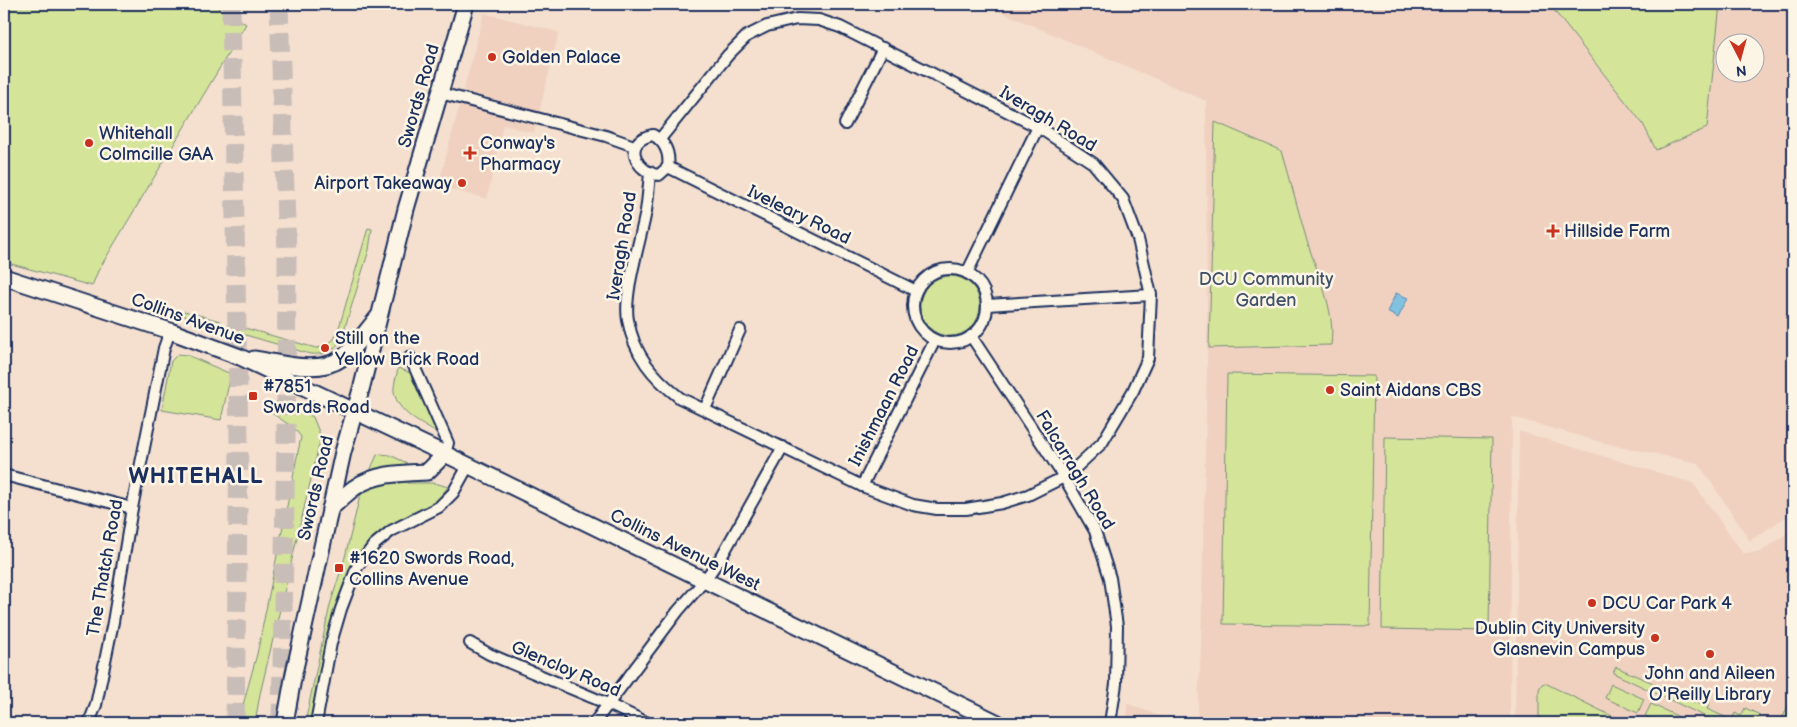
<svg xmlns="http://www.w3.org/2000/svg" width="1797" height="727" font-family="'Balsamiq Sans',sans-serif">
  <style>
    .built { fill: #f0d1c0; fill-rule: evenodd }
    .green { fill: #d4e498; stroke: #788a7b }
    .water { fill: #81c2e1; stroke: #5887ad }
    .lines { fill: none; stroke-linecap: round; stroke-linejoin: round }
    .highway-tunnel { stroke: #c9bdb8; stroke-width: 19; stroke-dasharray: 19 9; stroke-linecap: butt }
    .street-casing { stroke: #1b2f5e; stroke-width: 14 }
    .secondary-casing { stroke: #1b2f5e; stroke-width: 19 }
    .street { stroke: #fcf5e5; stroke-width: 10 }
    .secondary { stroke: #fcf5e5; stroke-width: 15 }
    .poi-dot { fill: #c8321e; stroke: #fcf5e5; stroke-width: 2 }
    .labels { text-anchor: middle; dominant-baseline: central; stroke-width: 5; stroke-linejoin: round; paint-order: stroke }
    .poi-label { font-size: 18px; fill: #1b2f5e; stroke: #fcf5e5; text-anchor: start }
    .street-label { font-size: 18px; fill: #1b2f5e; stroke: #fcf5e5 }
    .park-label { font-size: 18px; fill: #40536a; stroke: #fcf5e5 }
    .district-label { font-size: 22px; font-weight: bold; letter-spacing: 1px; fill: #1b2f5e; stroke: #fcf5e5 }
  </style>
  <rect width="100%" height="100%" fill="#f5e0cf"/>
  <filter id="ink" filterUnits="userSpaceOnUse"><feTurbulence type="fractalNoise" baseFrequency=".02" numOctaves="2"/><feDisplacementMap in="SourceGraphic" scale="10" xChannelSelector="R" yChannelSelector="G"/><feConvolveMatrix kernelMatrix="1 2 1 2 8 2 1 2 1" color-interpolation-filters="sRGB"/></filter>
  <g filter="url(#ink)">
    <g class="built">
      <path d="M 983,4 L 1793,4 L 1793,512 L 1750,541 L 1698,463 L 1604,443 L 1512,417 L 1510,723 L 1197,723 L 1201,646 L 1207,360 L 1206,101 ZM 1724,42 L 1754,42 L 1754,72 L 1724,72 Z"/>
      <path d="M 484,13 L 559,32 L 534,133 L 503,125 L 487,199 L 438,186 Z"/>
      <path d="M 1519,431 L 1693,483 L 1743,553 L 1761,552 L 1793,529 L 1793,723 L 1515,723 Z"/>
      <path d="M 1127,703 L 1176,723 L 1127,723 Z"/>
    </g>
    <g class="green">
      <path d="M 4,4 L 211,4 L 246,24 L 98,271 L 92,286 L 4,262 Z"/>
      <path d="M 1549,4 L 1720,4 L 1707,128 L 1656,150 L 1643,124 Z"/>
      <path d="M 1215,122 L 1282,151 C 1291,181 1298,211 1307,241 C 1317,273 1336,310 1331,345 L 1209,348 Z"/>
      <path d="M 368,228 L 372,229 L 369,250 L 341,340 C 333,352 325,355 310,354 L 232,331 L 234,325 L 316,348 L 323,347 L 328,344 L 334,339 L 338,331 Z"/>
      <circle cx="950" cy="306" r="30"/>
      <path d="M 184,311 L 220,321 L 219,326 L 182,315 Z"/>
      <path d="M 178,354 L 187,355 L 231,374 L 221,420 L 162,410 L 171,361 Z"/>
      <path d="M 398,368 L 411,373 L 438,431 L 437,433 C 420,423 398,413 394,392 C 393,385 397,375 398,368 Z"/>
      <path d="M 1227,374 L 1374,376 L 1370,626 L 1223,624 Z"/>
      <path d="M 277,401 L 281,401 L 313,417 L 321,437 L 260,694 L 255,723 L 238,723 L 257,654 L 301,437 L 294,428 L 273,414 Z"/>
      <path d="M 1385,437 L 1492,439 L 1489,631 L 1382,629 Z"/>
      <path d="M 381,454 L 390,455 L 407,463 L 406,467 L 370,471 L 377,455 Z"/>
      <path d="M 406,478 L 407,483 L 435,483 L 448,487 C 444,492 439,499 433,504 C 416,516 396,519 380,533 C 333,573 324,665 312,723 L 305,723 L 330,605 L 340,573 L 343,573 L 345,566 L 343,565 L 360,496 L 367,487 Z"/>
      <path d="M 1616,667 L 1669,690 L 1673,684 L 1678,687 L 1676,693 L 1700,705 L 1703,698 L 1710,702 L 1707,709 L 1732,720 L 1735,713 L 1741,716 L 1745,708 L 1760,715 L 1755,723 L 1719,723 L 1613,673 Z"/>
      <path d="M 1544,683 L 1547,684 L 1618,719 L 1615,723 L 1539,723 L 1539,690 L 1541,685 Z"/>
      <path d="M 1611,684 L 1644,699 L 1638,713 L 1605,698 Z"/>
      <path d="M 1793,696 L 1793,723 L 1780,723 Z"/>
      <path d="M 1651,704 L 1692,723 L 1661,723 L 1645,716 Z"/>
    </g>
    <path class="water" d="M 1396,293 L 1408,298 L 1398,318 L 1387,312 Z"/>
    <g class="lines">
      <g class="highway-tunnel">
        <path d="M 231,4 L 239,442 L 235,723"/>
        <path d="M 279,4 L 287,254 L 286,439 L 281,722"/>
      </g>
      <g class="street-casing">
        <g id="street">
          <path d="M 440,93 L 606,136 L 634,146"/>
          <path d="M 845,124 L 883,48"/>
          <path d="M 653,135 C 665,142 670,153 668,167 L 659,175 C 637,174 620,141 653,135 Z"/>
          <path d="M 668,167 L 916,291"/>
          <path d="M 650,172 C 649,185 648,198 646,211 C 641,239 623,294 628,320 C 634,355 653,377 680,398 L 862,486 L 913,505 L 937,509 L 966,509 L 1002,503 L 1028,495 L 1064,477 L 1070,473 L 1102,443 L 1133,391 L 1148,358 L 1151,295 L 1138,239 L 1123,199 L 1093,163 L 1038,127 L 840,27 L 819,20 L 797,19 L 767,26 L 747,36 L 728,55 L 660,139"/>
          <circle cx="950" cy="306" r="37"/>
          <path d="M 967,273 L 1038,127"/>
          <path d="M 987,305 L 1151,295"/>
          <path d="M 971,336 L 1064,477 L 1095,531 L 1110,578 L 1117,626 L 1116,684 L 1110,723"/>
          <path d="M 410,357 L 448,443 L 445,454"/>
          <path d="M 705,409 L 740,330"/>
          <path d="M 4,475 L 132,508"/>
          <path d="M 862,486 L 935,340"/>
          <path d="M 470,643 L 489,654 L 608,704 L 648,723"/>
          <path d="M 89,723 L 96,705 L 113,622 L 132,508 L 164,348 L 170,331"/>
          <path d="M 316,723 L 331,643 L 341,609 L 357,567 L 374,545 L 391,531 L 439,507 L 453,493 L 468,466"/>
          <path d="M 594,723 L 678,611 L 705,580 L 723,554 L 783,447"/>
        </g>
      </g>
      <g class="secondary-casing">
        <g id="secondary">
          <path d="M 4,277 L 170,331 L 240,357 L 445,454 L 998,723"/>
          <path d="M 254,359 C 280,363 319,375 342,358 C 353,350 368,329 378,317"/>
          <path d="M 330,509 C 338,502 346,494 354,488 C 375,473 403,473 427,472 L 445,454"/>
          <path d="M 285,723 L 294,673 L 343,452 L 362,386 L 406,209 L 466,4"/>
        </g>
      </g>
      <use href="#street" class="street"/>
      <use href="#secondary" class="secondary"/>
    </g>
  </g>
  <g class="poi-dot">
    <circle cx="492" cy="57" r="5"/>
    <circle cx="89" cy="143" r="5"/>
    <path d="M467.5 145.5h5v5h5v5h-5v5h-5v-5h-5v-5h5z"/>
    <circle cx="462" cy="183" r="5"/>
    <path d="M1550.5 223.5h5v5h5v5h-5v5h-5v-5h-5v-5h5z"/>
    <circle cx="325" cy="348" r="5"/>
    <circle cx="1330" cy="390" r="5"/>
    <rect x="248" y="391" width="10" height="10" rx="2.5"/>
    <rect x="334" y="563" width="10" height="10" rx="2.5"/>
    <circle cx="1592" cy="603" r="5"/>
    <circle cx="1655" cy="638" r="5"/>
    <circle cx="1710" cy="654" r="5"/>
  </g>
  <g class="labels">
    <g class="poi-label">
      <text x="502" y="57">Golden Palace</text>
      <text x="99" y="133">Whitehall<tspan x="99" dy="21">Colmcille GAA</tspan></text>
      <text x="480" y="143">Conway's<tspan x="480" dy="21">Pharmacy</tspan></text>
      <text x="452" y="183" text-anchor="end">Airport Takeaway</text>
      <text x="1564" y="231">Hillside Farm</text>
      <text x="335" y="338">Still on the<tspan x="335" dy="21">Yellow Brick Road</tspan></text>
      <text x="263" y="386">#7851<tspan x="263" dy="21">Swords Road</tspan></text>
      <text x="1340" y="390">Saint Aidans CBS</text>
      <text x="349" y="558">#1620 Swords Road,<tspan x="349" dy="21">Collins Avenue</tspan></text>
      <text x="1602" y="603">DCU Car Park 4</text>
      <text x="1645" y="628" text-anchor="end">Dublin City University<tspan x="1645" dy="21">Glasnevin Campus</tspan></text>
      <text x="1710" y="673" text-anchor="middle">John and Aileen<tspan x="1710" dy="21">O'Reilly Library</tspan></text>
    </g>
    <g class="street-label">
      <text transform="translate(419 96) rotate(-74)">Swords Road</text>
      <text transform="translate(1048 119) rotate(31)">Iveragh Road</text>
      <text transform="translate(799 215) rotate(26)">Iveleary Road</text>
      <text transform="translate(622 246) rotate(-81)">Iveragh Road</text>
      <text transform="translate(188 319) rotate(20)">Collins Avenue</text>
      <text transform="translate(884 406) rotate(-63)">Inishmaan Road</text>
      <text transform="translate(1075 470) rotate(59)">Falcarragh Road</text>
      <text transform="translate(316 488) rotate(-77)">Swords Road</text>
      <text transform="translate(685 550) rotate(26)">Collins Avenue West</text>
      <text transform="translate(105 568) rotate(-80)">The Thatch Road</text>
      <text transform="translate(566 669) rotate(23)">Glencloy Road</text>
    </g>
    <g class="park-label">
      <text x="1266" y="279">DCU Community<tspan x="1266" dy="21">Garden</tspan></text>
    </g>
    <g class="district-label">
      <text x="196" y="476">WHITEHALL</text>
    </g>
  </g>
  <rect width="1797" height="727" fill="none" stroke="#fcf5e5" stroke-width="20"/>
  <rect x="10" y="10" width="1777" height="707" fill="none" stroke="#1b2f5e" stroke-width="2" filter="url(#ink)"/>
  <g transform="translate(1740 58) rotate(174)"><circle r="24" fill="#fcf5e5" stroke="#a2a6af"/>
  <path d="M0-4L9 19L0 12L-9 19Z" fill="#c8321e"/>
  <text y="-8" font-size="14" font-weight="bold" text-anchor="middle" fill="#1b2f5e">N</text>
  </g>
</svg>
